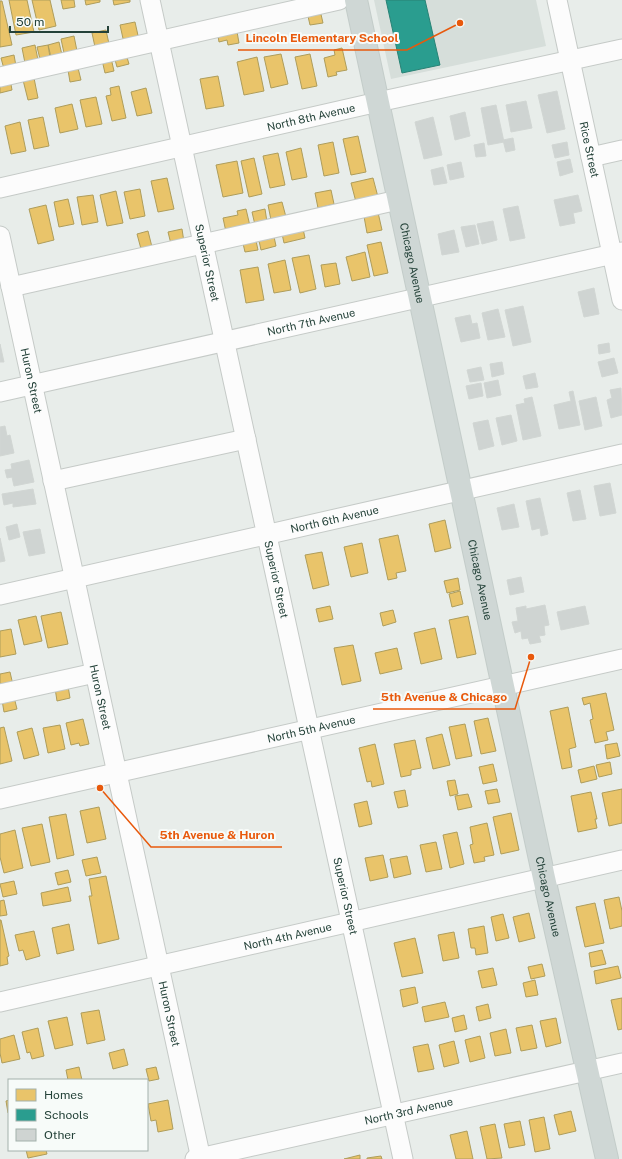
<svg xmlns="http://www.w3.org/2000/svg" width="622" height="1159" font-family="'Public Sans',sans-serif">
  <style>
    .built { fill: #d6deda }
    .homes { fill: #e9c46a; stroke: #ae9d5b }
    .schools { fill: #2a9d8f; stroke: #288275 }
    .building { fill: #cfd4d2; stroke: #d1d6d3 }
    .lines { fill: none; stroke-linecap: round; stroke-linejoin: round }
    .minor-casing { stroke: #c5cac7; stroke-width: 21 }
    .major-casing { stroke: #c3ccc9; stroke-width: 24 }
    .minor { stroke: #fcfcfc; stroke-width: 19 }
    .major { stroke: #cfd7d5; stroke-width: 22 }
    .labels { text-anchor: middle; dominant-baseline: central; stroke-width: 4; stroke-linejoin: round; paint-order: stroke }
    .street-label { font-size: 11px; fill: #244239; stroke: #f7fbf9 }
    .leader { fill: none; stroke: #e8590c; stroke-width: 1.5 }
    .callout-dot { fill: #e8590c; stroke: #f7fbf9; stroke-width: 1.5 }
    .callout-label { font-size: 12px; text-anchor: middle; font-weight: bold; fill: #e8590c; stroke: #f7fbf9; stroke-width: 4; stroke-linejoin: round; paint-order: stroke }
  </style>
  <rect width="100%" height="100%" fill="#e8edea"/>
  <path class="built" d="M 374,0 L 536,0 L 546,46 L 391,79 Z"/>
  <g class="homes">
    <path d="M 9,0 L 27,0 L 34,32 L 16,35 Z"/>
    <path d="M 32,0 L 50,0 L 56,26 L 39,30 Z"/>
    <path d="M 61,0 L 74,0 L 75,7 L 63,9 Z"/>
    <path d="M 85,0 L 100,0 L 100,2 L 86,5 Z"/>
    <path d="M 113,0 L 130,0 L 130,2 L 114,5 Z"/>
    <path d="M 0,1 L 2,1 L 12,45 L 0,47 Z"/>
    <path d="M 320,10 L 323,23 L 310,25 L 307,12 Z"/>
    <path d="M 135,22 L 139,40 L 124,43 L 120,25 Z"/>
    <path d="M 236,26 L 239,43 L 228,45 L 227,40 L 219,42 L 217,30 Z"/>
    <path d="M 106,30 L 109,44 L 95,47 L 92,33 Z"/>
    <path d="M 74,36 L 77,51 L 64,53 L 61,39 Z"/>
    <path d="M 59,42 L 62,55 L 51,57 L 48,45 Z"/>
    <path d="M 35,45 L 38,60 L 25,63 L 22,48 Z"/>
    <path d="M 48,45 L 50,57 L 40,59 L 37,47 Z"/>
    <path d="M 342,48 L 347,70 L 336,72 L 337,75 L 328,77 L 324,58 L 335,55 L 334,50 Z"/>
    <path d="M 126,54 L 129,64 L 117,67 L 114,56 Z"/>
    <path d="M 281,54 L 288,84 L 271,88 L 264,57 Z"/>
    <path d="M 310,54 L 317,86 L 302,89 L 295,57 Z"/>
    <path d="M 14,55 L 16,66 L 4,69 L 1,58 Z"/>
    <path d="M 257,57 L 264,91 L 244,95 L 237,62 Z"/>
    <path d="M 111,58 L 114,71 L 105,73 L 102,60 Z"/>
    <path d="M 78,68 L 81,80 L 70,82 L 68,70 Z"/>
    <path d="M 218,76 L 224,106 L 206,109 L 200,79 Z"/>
    <path d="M 34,78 L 38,98 L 28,100 L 23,80 Z"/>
    <path d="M 10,79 L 12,90 L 0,93 L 0,81 Z"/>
    <path d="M 119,86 L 126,118 L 112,121 L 106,96 L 111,95 L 110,88 Z"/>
    <path d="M 146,88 L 152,113 L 137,116 L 131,92 Z"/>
    <path d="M 96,97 L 102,124 L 86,127 L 80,100 Z"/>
    <path d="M 72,104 L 78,129 L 60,133 L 55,108 Z"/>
    <path d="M 43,117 L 49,146 L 34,149 L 28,120 Z"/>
    <path d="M 20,122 L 26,151 L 11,154 L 5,126 Z"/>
    <path d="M 358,136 L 366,172 L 351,175 L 343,139 Z"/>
    <path d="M 333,142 L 339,173 L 324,176 L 318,145 Z"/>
    <path d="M 301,148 L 307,177 L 292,180 L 286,152 Z"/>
    <path d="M 278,153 L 285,185 L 270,188 L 263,156 Z"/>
    <path d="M 254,158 L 262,194 L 249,197 L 241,161 Z"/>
    <path d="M 237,161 L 243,193 L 223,197 L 216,165 Z"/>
    <path d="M 167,178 L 174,209 L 158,212 L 151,181 Z"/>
    <path d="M 373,178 L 378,197 L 356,202 L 351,183 Z"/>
    <path d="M 140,189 L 145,216 L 130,219 L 124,192 Z"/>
    <path d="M 331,190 L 334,204 L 318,208 L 315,193 Z"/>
    <path d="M 116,191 L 123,223 L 107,226 L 100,195 Z"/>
    <path d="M 93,195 L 98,222 L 82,225 L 77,197 Z"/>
    <path d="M 68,199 L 74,224 L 59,227 L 54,202 Z"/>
    <path d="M 282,202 L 286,217 L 271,220 L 268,205 Z"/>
    <path d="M 46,205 L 54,240 L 38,244 L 29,209 Z"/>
    <path d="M 377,208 L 382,230 L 367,233 L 363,211 Z"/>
    <path d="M 246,209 L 250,226 L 226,232 L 223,218 L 238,215 L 237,211 Z"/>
    <path d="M 265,209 L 267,222 L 255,225 L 252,212 Z"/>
    <path d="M 302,224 L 305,238 L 284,243 L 281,229 Z"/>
    <path d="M 182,229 L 184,242 L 171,244 L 168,232 Z"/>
    <path d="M 148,231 L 152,247 L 141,249 L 137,234 Z"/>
    <path d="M 273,232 L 276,246 L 261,250 L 258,236 Z"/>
    <path d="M 255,236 L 258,250 L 245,252 L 242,239 Z"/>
    <path d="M 381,242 L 388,273 L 374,276 L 367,245 Z"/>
    <path d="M 365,252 L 370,277 L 352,281 L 346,257 Z"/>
    <path d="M 309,255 L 316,289 L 300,293 L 292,258 Z"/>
    <path d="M 285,260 L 291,290 L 274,293 L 268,264 Z"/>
    <path d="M 336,263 L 340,284 L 325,287 L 321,265 Z"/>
    <path d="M 258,267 L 264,300 L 246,303 L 240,270 Z"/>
    <path d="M 445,520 L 451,548 L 435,552 L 429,524 Z"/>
    <path d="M 398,535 L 406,571 L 396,573 L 397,578 L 388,580 L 379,539 Z"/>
    <path d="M 362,543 L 368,573 L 351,577 L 344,547 Z"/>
    <path d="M 322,552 L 329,585 L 313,589 L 305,555 Z"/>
    <path d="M 458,578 L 460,590 L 447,593 L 444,581 Z"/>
    <path d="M 460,591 L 463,604 L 452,607 L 449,594 Z"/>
    <path d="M 330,606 L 333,619 L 319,622 L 316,609 Z"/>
    <path d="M 393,610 L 396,622 L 383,626 L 380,613 Z"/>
    <path d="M 61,612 L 68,644 L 48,648 L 41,616 Z"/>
    <path d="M 36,616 L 42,641 L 24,645 L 18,620 Z"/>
    <path d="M 468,616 L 476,654 L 457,658 L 449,620 Z"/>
    <path d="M 435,628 L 442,659 L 421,664 L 414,633 Z"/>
    <path d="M 11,629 L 16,654 L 0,657 L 0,631 Z"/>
    <path d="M 353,645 L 361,681 L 342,685 L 334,648 Z"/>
    <path d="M 397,648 L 402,669 L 380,674 L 375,653 Z"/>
    <path d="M 10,672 L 13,685 L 0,687 L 0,674 Z"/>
    <path d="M 68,686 L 70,698 L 57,701 L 55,688 Z"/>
    <path d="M 606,693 L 614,730 L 606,732 L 608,740 L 595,743 L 590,720 L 593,719 L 590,703 L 584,705 L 582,698 Z"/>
    <path d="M 14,697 L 17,709 L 4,712 L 2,700 Z"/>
    <path d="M 568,707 L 576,747 L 569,749 L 572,767 L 562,769 L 550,711 Z"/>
    <path d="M 488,718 L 496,751 L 481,754 L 474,721 Z"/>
    <path d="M 83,719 L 89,744 L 80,746 L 79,743 L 71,745 L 66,723 Z"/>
    <path d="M 465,724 L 472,756 L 456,759 L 449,727 Z"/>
    <path d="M 60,725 L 65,749 L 48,753 L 43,728 Z"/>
    <path d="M 4,727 L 12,761 L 0,764 L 0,728 Z"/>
    <path d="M 32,728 L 39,755 L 24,759 L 17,732 Z"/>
    <path d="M 442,734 L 450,765 L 433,769 L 426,738 Z"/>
    <path d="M 415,740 L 421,768 L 411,770 L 411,775 L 401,777 L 394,744 Z"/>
    <path d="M 617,743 L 620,756 L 607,759 L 605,745 Z"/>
    <path d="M 375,744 L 384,784 L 372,787 L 371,781 L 367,782 L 359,748 Z"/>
    <path d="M 610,762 L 612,774 L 599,777 L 596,765 Z"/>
    <path d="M 493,764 L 497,781 L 483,784 L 479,767 Z"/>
    <path d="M 594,766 L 597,779 L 581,783 L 578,770 Z"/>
    <path d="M 455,780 L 458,794 L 450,796 L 447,781 Z"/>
    <path d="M 497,789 L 500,802 L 488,804 L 485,791 Z"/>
    <path d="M 622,789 L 622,823 L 609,826 L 602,793 Z"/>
    <path d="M 405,790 L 408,806 L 398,808 L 394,792 Z"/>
    <path d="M 591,792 L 597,819 L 595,819 L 597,828 L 578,832 L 571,796 Z"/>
    <path d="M 468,794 L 472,807 L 458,810 L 455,796 Z"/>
    <path d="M 367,801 L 372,824 L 359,827 L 354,804 Z"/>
    <path d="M 99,807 L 106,839 L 87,843 L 80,811 Z"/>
    <path d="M 511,813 L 519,850 L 501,854 L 493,817 Z"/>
    <path d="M 66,814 L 74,855 L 57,859 L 49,817 Z"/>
    <path d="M 487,823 L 494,855 L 484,857 L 485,861 L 474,863 L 470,845 L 473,844 L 470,827 Z"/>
    <path d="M 42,824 L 50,862 L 31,866 L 22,828 Z"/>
    <path d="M 15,830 L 23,868 L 4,873 L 0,857 L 0,834 Z"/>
    <path d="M 457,832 L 464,864 L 450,868 L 443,835 Z"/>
    <path d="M 436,842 L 442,869 L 426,872 L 420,845 Z"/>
    <path d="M 383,855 L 388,877 L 370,881 L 365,858 Z"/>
    <path d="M 407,856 L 411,874 L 394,878 L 390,859 Z"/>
    <path d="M 97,857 L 101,873 L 86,876 L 82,860 Z"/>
    <path d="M 68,870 L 71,882 L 58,885 L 55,873 Z"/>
    <path d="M 106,876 L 119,939 L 98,944 L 89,896 L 92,896 L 89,879 Z"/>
    <path d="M 14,881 L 17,894 L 3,897 L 0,884 Z"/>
    <path d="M 68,887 L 71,901 L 43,906 L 41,893 Z"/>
    <path d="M 619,897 L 622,911 L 622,926 L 610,929 L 604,900 Z"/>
    <path d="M 4,900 L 7,915 L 0,916 L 0,901 Z"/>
    <path d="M 595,903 L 604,943 L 585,947 L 576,907 Z"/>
    <path d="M 529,913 L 535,938 L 519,942 L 513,917 Z"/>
    <path d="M 503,914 L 509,938 L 496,941 L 491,917 Z"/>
    <path d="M 0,920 L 1,920 L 9,956 L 7,957 L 8,964 L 0,966 Z"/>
    <path d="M 69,924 L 74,950 L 57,954 L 52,928 Z"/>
    <path d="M 484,926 L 488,953 L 476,955 L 475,948 L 471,948 L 468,929 Z"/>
    <path d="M 34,931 L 40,956 L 26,960 L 23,950 L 19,951 L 15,935 Z"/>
    <path d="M 454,932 L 459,958 L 443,961 L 438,935 Z"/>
    <path d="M 415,938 L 423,973 L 402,977 L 394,943 Z"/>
    <path d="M 602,950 L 606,964 L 591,967 L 589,953 Z"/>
    <path d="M 542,964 L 545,976 L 531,979 L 528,967 Z"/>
    <path d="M 618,966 L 621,978 L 596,984 L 594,971 Z"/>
    <path d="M 493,968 L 497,985 L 482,988 L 478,971 Z"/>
    <path d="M 535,980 L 538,995 L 526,997 L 523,983 Z"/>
    <path d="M 415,987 L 418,1003 L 403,1007 L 400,990 Z"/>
    <path d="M 622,998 L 622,1029 L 618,1030 L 611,1000 Z"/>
    <path d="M 445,1002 L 449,1017 L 425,1022 L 422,1007 Z"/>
    <path d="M 488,1004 L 491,1018 L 479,1021 L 476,1007 Z"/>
    <path d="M 99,1010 L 105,1040 L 87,1044 L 81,1013 Z"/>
    <path d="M 464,1015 L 467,1029 L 455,1032 L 452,1018 Z"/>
    <path d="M 67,1017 L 73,1045 L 55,1049 L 48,1021 Z"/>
    <path d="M 556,1018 L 561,1043 L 546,1047 L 540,1021 Z"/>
    <path d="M 532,1025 L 537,1048 L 521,1051 L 516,1028 Z"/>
    <path d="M 38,1028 L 44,1056 L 32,1059 L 30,1052 L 27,1053 L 22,1032 Z"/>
    <path d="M 506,1029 L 511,1053 L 495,1056 L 490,1033 Z"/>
    <path d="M 14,1035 L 20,1059 L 2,1063 L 0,1053 L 0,1039 Z"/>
    <path d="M 480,1036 L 485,1058 L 470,1062 L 465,1040 Z"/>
    <path d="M 454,1041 L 459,1063 L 444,1067 L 439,1045 Z"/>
    <path d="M 428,1044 L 434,1069 L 418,1072 L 413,1047 Z"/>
    <path d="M 124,1049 L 128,1065 L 113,1069 L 109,1053 Z"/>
    <path d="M 79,1067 L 82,1080 L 68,1080 L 66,1070 Z"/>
    <path d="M 156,1067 L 159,1079 L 149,1081 L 146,1069 Z"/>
    <path d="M 9,1100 L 9,1113 L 8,1113 L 6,1101 Z"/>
    <path d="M 168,1100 L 173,1129 L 158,1132 L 156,1120 L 151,1121 L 148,1104 Z"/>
    <path d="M 571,1111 L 576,1131 L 559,1135 L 554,1115 Z"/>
    <path d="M 544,1117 L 550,1149 L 535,1152 L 529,1120 Z"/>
    <path d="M 520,1121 L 525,1145 L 509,1148 L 504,1124 Z"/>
    <path d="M 495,1124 L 502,1158 L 487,1159 L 480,1127 Z"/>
    <path d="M 467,1131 L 473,1159 L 456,1159 L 450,1135 Z"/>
    <path d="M 26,1150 L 46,1150 L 47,1154 L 28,1158 Z"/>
    <path d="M 360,1155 L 360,1159 L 344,1159 Z"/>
    <path d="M 381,1156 L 382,1159 L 367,1159 L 367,1158 Z"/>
  </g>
  <path class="schools" d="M 386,0 L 425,0 L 440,65 L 402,73 Z"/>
  <g class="building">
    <path d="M 557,91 L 565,129 L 547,133 L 538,95 Z"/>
    <path d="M 526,101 L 532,128 L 511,132 L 506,105 Z"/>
    <path d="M 496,105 L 504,142 L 488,145 L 481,108 Z"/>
    <path d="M 465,112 L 470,136 L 455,140 L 450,116 Z"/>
    <path d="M 433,117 L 442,155 L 424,159 L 415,122 Z"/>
    <path d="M 513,138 L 515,150 L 506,152 L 503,140 Z"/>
    <path d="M 567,142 L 569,155 L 555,158 L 552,145 Z"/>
    <path d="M 484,143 L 486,156 L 476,157 L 474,145 Z"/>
    <path d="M 570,159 L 573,172 L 560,176 L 557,162 Z"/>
    <path d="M 461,162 L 464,177 L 450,180 L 447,165 Z"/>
    <path d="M 443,167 L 447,183 L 434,185 L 431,170 Z"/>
    <path d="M 578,195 L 582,211 L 573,213 L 575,223 L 560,226 L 554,200 Z"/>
    <path d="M 518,206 L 525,238 L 510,241 L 503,209 Z"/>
    <path d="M 493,221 L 497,240 L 482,244 L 477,224 Z"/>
    <path d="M 475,225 L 479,244 L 466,247 L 461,227 Z"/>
    <path d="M 454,230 L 459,252 L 442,255 L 438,234 Z"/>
    <path d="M 594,288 L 599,314 L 584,317 L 578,292 Z"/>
    <path d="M 523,306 L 531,342 L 513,346 L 505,310 Z"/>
    <path d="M 498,309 L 505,337 L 488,340 L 482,313 Z"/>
    <path d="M 470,315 L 472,324 L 477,323 L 480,338 L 461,342 L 455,318 Z"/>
    <path d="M 609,343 L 610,352 L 599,354 L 598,345 Z"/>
    <path d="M 0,344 L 4,362 L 0,362 Z"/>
    <path d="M 614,358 L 618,373 L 602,377 L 598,362 Z"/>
    <path d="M 502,362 L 504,374 L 492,377 L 490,364 Z"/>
    <path d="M 481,367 L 484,380 L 470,382 L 467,370 Z"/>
    <path d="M 535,373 L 538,387 L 526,389 L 523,376 Z"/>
    <path d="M 498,380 L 501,395 L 487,398 L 484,383 Z"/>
    <path d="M 481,383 L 483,396 L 469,399 L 466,386 Z"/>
    <path d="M 621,388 L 622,415 L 611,418 L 607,400 L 612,398 L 610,390 Z"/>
    <path d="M 573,391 L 580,425 L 559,429 L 554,405 L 571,401 L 569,392 Z"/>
    <path d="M 532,397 L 541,436 L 523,440 L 516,405 L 525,403 L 524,399 Z"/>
    <path d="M 596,397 L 602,426 L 585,430 L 579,401 Z"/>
    <path d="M 511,415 L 517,441 L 502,445 L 496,418 Z"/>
    <path d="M 488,420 L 494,446 L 479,450 L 473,423 Z"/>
    <path d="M 5,426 L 7,436 L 10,435 L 14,453 L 0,456 L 0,427 Z"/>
    <path d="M 29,460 L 34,482 L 14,486 L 12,477 L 7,478 L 5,470 L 12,469 L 11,464 Z"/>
    <path d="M 610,483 L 616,513 L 600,516 L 594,486 Z"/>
    <path d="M 33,489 L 36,504 L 13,507 L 13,503 L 4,505 L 2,494 Z"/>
    <path d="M 580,490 L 586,519 L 573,521 L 567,493 Z"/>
    <path d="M 540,498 L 548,534 L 541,536 L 540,528 L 532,530 L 526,501 Z"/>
    <path d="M 514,504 L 519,527 L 502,530 L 497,508 Z"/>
    <path d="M 17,524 L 20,537 L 9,540 L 6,527 Z"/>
    <path d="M 40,529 L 45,553 L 29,556 L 23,532 Z"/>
    <path d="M 0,538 L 5,561 L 0,562 Z"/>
    <path d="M 521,577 L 524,592 L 510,595 L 507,580 Z"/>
    <path d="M 545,605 L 549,625 L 544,626 L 545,635 L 539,636 L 541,642 L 530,644 L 528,638 L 522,639 L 521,631 L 515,633 L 512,622 L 518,621 L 516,608 L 526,606 L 526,609 Z"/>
    <path d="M 585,606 L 589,624 L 561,630 L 557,612 Z"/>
  </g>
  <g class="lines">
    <g class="minor-casing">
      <g id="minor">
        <path id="s1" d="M 150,0 L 403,1159"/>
        <path id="s2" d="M 557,0 L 622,300"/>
        <path d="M 0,77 L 339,0"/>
        <path d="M 591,157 L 622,150"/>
        <path id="s3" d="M 0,188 L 378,102 L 622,49"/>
        <path id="s4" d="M 0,236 L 201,1159"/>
        <path d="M 11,287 L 398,200"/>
        <path id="s5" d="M 0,392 L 622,252"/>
        <path d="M 53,481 L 246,439"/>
        <path id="s6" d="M 0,595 L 622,454"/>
        <path d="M 0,694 L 95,673"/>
        <path id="s7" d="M 0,799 L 622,659"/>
        <path id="s8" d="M 0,1002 L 622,860"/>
        <path id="s9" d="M 195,1159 L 622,1063"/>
      </g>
    </g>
    <g class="major-casing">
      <g id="major">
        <path id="s10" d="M 356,0 L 544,878 L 607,1159"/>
      </g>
    </g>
    <use href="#minor" class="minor"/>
    <use href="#major" class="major"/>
  </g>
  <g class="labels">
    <g class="street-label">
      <text stroke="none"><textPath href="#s3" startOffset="319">North 8th Avenue</textPath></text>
      <text stroke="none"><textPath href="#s2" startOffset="153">Rice Street</textPath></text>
      <text stroke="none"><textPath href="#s1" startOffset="269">Superior Street</textPath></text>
      <text stroke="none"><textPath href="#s10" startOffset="269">Chicago Avenue</textPath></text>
      <text stroke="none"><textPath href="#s5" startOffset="319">North 7th Avenue</textPath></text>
      <text stroke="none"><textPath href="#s4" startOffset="148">Huron Street</textPath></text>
      <text stroke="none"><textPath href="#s6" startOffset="343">North 6th Avenue</textPath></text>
      <text stroke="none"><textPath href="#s1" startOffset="593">Superior Street</textPath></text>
      <text stroke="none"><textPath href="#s10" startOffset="593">Chicago Avenue</textPath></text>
      <text stroke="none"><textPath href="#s4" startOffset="472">Huron Street</textPath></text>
      <text stroke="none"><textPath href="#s7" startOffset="319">North 5th Avenue</textPath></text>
      <text stroke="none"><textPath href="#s1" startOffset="917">Superior Street</textPath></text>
      <text stroke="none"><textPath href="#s10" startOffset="917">Chicago Avenue</textPath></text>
      <text stroke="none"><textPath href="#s8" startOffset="295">North 4th Avenue</textPath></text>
      <text stroke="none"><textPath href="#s4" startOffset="796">Huron Street</textPath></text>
      <text stroke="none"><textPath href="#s9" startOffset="219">North 3rd Avenue</textPath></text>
    </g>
  </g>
  <path class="leader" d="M460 23L407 50H238M531 657L515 709H373M100 788L151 847H282"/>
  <g class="callout-dot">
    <circle cx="460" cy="23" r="4"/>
    <circle cx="531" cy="657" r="4"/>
    <circle cx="100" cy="788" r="4"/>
  </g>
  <g class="callout-label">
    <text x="322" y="42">Lincoln Elementary School</text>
    <text x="444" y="701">5th Avenue &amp; Chicago</text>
    <text x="217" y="839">5th Avenue &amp; Huron</text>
  </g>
  <rect x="8" y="1079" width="140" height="72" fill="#f7fbf9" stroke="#a3b1ac"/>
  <rect x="16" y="1089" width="20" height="12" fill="#e9c46a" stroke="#a3b1ac"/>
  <text x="44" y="1099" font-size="12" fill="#244239">Homes</text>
  <rect x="16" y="1109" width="20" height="12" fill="#2a9d8f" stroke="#a3b1ac"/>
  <text x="44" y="1119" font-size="12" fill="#244239">Schools</text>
  <rect x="16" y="1129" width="20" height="12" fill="#cfd4d2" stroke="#a3b1ac"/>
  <text x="44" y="1139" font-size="12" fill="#244239">Other</text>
  <path d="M10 26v6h98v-6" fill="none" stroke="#244239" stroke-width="2"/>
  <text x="16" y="26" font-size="12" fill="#244239" stroke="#f7fbf9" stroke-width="3" paint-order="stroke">50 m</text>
</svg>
